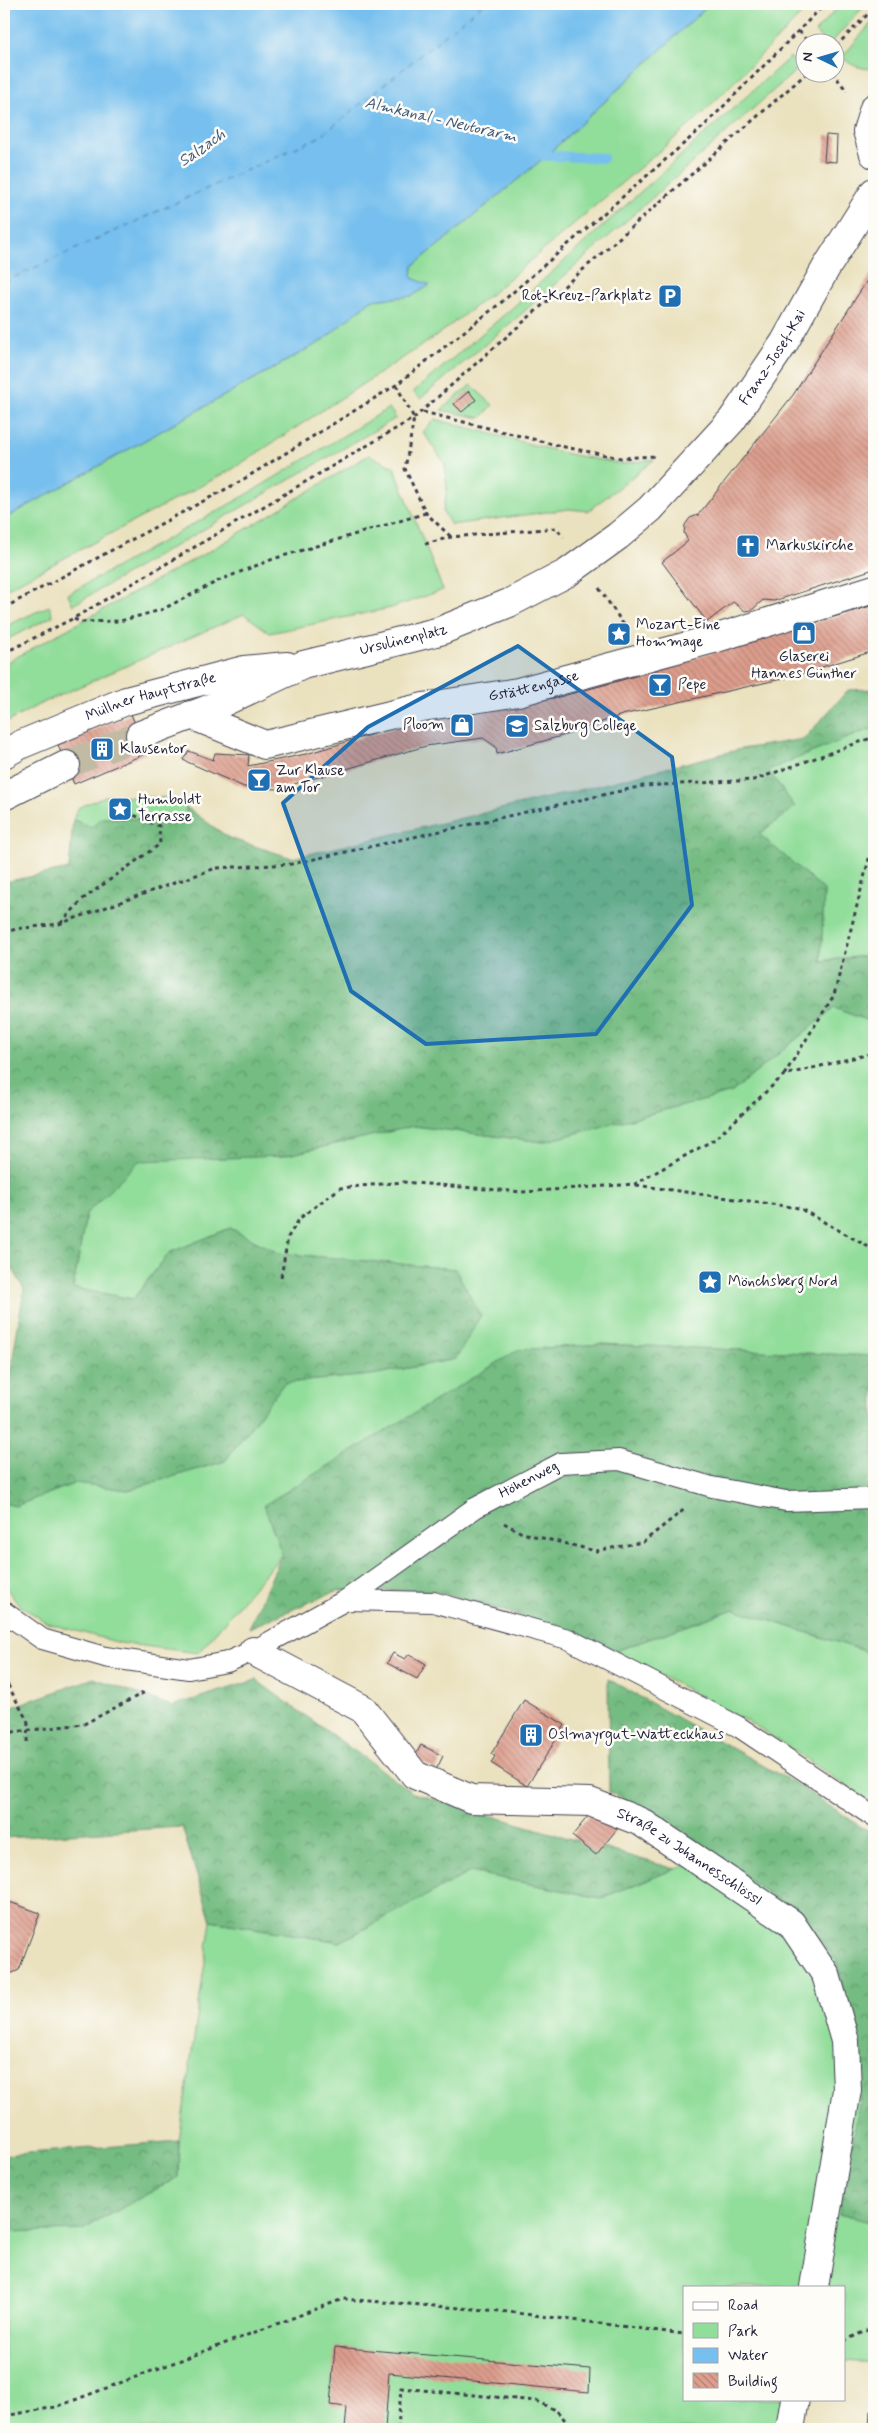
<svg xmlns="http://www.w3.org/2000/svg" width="878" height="2433" font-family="Mynerve,sans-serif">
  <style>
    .green { fill: #91dd9a; stroke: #5a806a }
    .forest { fill: url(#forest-crowns); stroke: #4b6f5e }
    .water { fill: #76bfee; stroke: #4c7094 }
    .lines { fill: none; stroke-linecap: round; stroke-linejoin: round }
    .stream { stroke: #76bfee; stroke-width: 10 }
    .ferry { stroke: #3f597a; stroke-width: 1; stroke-dasharray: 6 5; stroke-linecap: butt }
    .building { fill: url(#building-back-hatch) }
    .tertiary-tunnel { stroke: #c2bba4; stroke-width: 28; stroke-dasharray: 28 14; stroke-linecap: butt }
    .service-casing { stroke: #403f4f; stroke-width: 22 }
    .pedestrian-casing { stroke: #403f4f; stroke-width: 30 }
    .minor-casing { stroke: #403f4f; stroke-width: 30 }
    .tertiary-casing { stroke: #403f4f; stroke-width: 30 }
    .path { stroke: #403f4f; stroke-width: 3; stroke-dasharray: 4 4; stroke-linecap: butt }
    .service { stroke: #fff; stroke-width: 20 }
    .pedestrian { stroke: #fff; stroke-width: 28 }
    .minor { stroke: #fff; stroke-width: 28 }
    .tertiary { stroke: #fff; stroke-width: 28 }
    .path-bridge { stroke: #403f4f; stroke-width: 3; stroke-dasharray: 4 4; stroke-linecap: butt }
    .marked { fill: #1f6fb2; fill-opacity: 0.2; stroke: #1f6fb2; stroke-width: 4; stroke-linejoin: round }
    .labels { text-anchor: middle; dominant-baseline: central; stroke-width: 5; stroke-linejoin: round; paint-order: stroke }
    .poi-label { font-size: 15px; fill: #22223b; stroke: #fdfcf7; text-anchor: start }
    .street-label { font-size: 15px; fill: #22223b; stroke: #fdfcf7 }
    .water-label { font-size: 16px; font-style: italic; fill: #3f597a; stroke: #fdfcf7 }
  </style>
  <defs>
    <pattern id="forest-crowns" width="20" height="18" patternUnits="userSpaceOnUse" patternTransform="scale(1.25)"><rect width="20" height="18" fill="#74bc82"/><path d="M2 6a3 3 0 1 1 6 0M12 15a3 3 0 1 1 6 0" fill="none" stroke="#5f986c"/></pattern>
    <pattern id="building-back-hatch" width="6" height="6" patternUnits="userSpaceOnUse" patternTransform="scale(1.25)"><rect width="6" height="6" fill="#dd9e8d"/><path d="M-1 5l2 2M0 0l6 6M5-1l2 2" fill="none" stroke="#b38074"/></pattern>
  </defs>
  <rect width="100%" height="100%" fill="#fdfcf7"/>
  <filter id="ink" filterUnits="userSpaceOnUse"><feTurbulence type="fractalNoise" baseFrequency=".02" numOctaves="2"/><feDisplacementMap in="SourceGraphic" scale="10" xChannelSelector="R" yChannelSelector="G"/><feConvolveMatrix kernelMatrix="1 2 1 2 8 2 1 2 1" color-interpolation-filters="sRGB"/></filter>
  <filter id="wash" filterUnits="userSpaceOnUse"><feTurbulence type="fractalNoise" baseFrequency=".0096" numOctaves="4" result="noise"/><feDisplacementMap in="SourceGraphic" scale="20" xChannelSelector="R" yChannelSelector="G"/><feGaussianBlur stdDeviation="1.12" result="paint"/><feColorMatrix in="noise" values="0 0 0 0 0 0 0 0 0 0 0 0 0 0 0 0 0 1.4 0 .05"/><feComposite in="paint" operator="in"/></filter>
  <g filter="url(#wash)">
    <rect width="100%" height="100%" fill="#eae1be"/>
    <g class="green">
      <path d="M 710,4 L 812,4 L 696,120 L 490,295 L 435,337 L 231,470 L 4,590 L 4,519 L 322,341 L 371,300 L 412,296 L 429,285 L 412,278 L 413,266 L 545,157 Z"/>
      <path d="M 841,4 L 866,4 L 832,42 L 826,42 L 815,32 Z"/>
      <path d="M 874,20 L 874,68 L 872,69 C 859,68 851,66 842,57 Z"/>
      <path d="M 790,57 L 800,67 L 519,316 L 420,399 L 413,392 L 511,309 Z"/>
      <path d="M 471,385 L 493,405 L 481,418 L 441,410 Z"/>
      <path d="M 389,408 L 396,418 L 73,605 L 68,594 L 246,495 Z"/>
      <path d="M 435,419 L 568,454 L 622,464 L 655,459 L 588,511 L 569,509 L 451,525 L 443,512 L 447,489 L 445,464 L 423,432 Z"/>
      <path d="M 369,455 L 394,467 L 443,590 L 391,608 L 270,633 L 244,614 L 38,705 L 4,724 L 4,664 L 213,549 Z"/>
      <path d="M 49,606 L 53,616 L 4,641 L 4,627 Z"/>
      <path d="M 870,729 L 874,731 L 874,955 L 821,961 L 824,890 L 759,834 L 795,807 L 768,770 Z"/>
      <path d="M 105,796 L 172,798 L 186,807 L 187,820 L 102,818 L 92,827 L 73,820 L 78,808 Z"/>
      <path d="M 834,1008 L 874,1023 L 874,1356 L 602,1344 L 518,1350 L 282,1554 L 198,1653 L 120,1643 L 47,1623 L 18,1604 L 4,1585 L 4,1503 L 15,1506 L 76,1483 L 128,1490 L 225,1461 L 284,1383 L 371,1375 L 456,1359 L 455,1269 L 278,1253 L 230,1228 L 169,1253 L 133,1299 L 73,1288 L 86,1214 L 139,1160 L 283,1156 L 414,1126 L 543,1142 L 732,1092 Z"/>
      <path d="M 734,1609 L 874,1654 L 874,1804 L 761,1729 L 615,1651 Z"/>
      <path d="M 711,1852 L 804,1919 L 837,1961 L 857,2049 L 860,2101 L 839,2214 L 874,2223 L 874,2363 L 844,2361 L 844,2287 L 684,2287 L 684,2399 L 798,2399 L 800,2429 L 4,2429 L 4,2232 L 82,2230 L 178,2177 L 179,2141 L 211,1921 L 340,1942 L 470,1872 L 601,1898 L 675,1869 Z"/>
    </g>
    <g class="forest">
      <path d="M 874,689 L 874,731 L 870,729 L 768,770 L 795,807 L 759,834 L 824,890 L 821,961 L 874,955 L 874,1023 L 834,1008 L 732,1092 L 543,1142 L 414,1126 L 283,1156 L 139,1161 L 86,1214 L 73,1288 L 133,1299 L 169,1253 L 230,1228 L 278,1253 L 455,1269 L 481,1315 L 456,1359 L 371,1375 L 284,1383 L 225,1461 L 128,1490 L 76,1483 L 15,1506 L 4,1503 L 4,1411 L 24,1289 L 4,1253 L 4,882 L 69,869 L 73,820 L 92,827 L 102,818 L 186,820 L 186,807 L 229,838 L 292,858 L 564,794 L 741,749 L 804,739 L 848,690 Z"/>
      <path d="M 602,1344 L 874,1356 L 874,1654 L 734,1609 L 615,1651 L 568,1630 L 434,1591 L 338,1590 L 249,1628 L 282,1554 L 264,1505 L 518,1350 Z"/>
      <path d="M 94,1678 L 172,1706 L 256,1680 L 413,1793 L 675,1869 L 601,1898 L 470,1872 L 340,1942 L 211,1921 L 182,1827 L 4,1838 L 4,1710 Z"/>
      <path d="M 608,1679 L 796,1784 L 874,1835 L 874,2223 L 839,2214 L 860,2100 L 857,2049 L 837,1961 L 804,1919 L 773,1896 L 653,1813 L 609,1792 Z"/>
      <path d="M 179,2141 L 178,2177 L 82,2230 L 4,2232 L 4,2155 Z"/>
    </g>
    <path class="water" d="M 4,4 L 710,4 L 545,157 L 413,266 L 412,278 L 430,285 L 412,296 L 371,300 L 322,341 L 4,519 Z"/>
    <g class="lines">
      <path class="stream" d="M 531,155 L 603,158"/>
      <path class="ferry" d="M 4,282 L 321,136 L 483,4"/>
    </g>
    <g id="blocks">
      <g class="building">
        <path d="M 826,135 L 837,136 L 836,162 L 824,161 Z"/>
        <path d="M 874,270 L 874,569 L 774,601 L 763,600 L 752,610 L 745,611 L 733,602 L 707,622 L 662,562 L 688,541 L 684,533 L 685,525 L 690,518 L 698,515 L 793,395 Z"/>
        <path d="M 469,391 L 476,400 L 462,412 L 454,404 Z"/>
        <path d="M 874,605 L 874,651 L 790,677 L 622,715 L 565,735 L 497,754 L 496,747 L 483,738 L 426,746 L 277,789 L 244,787 L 183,760 L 189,751 L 213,760 L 215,753 L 249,755 L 248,766 L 306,754 L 424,719 L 480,712 L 559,697 L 615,682 Z"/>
        <path d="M 131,714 L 147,753 L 74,784 L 58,745 Z"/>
        <path d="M 393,1653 L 405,1659 L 409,1654 L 426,1664 L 417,1679 L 387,1663 Z"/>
        <path d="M 524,1700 L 565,1725 L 527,1786 L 491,1763 L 495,1756 L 491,1754 Z"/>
        <path d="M 421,1745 L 443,1756 L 436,1770 L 414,1758 Z"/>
        <path d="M 593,1810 L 617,1829 L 596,1855 L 572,1836 Z"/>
        <path d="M 4,1900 L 40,1913 L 19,1970 L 4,1977 Z"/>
        <path d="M 335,2347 L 590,2369 L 589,2392 L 389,2373 L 385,2429 L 345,2429 L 347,2407 L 330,2405 Z"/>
        <path d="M 870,2411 L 874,2411 L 874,2429 L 869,2429 Z"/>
      </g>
    </g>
  </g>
  <g filter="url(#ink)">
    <use href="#blocks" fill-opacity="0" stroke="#403f4f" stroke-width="1"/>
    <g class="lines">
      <path class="tertiary-tunnel" d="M 66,765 L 140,735"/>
      <g class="service-casing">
        <g id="service">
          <path d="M 346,1600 L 433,1602 L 568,1639 L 739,1727 L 874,1817"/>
          <path id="s1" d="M 4,1612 L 42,1639 L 105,1657 L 189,1669 L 227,1662 L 253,1651 L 346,1600 L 475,1508 L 561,1463 L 619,1460 L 712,1487 L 786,1501 L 874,1498"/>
        </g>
      </g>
      <g class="pedestrian-casing">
        <g id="pedestrian">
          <path id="s2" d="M 191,715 L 265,745 L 423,707 L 518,692 L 717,638 L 874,589"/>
        </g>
      </g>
      <g class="minor-casing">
        <g id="minor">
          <path id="s3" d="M 253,1651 L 363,1709 L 415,1775 L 471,1799 L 590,1802 L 641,1822 L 791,1923 L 826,1975 L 845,2041 L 847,2090 L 814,2287"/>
          <path d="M 790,2429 L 795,2399"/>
        </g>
      </g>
      <g class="tertiary-casing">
        <g id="tertiary">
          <path d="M 874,108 L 867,131 L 874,154"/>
          <path id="s4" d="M 140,735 L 211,708 L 303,665 L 440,631 L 509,603 L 567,573 L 618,536 L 650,509 L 732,420 L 784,343 L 826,268 L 874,192"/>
          <path id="s5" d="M 4,754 L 22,744 L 126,701 L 244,670 L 287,666"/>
          <path d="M 4,796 L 66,765"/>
        </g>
      </g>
      <g class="path">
        <path d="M 799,31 L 808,42"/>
        <path d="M 836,46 L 874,8"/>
        <path d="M 832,72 L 847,91"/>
        <path d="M 396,385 L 414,418 L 405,469 L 426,513 L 451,537"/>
        <path d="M 423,412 L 569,448 L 621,458 L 656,456"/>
        <path d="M 425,544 L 451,537 L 557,528 L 563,537"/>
        <path d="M 599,588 L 628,631"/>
        <path d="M 4,608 L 239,482 L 396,385 L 503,301 L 703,127 L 825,4"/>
        <path d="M 74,619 L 81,622 L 120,621 L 161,610 L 220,580 L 273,559 L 426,513"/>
        <path d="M 4,653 L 74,618 L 414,418 L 808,72"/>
        <path d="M 61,923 L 83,899 L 160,844 L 159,826 L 120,809"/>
        <path d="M 4,934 L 15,929 L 59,924 L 216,868 L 292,864 L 643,786 L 754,780 L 874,737"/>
        <path d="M 784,1075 L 834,995 L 874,839"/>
        <path d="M 636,1185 L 799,1208 L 874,1250"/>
        <path d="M 281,1277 L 288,1237 L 300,1218 L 340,1188 L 403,1182 L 522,1192 L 635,1184 L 715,1139 L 784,1075 L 874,1053"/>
        <path d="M 504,1523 L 522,1533 L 596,1551 L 643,1542 L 686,1508"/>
        <path d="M 4,1678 L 28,1722"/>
        <path d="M 4,1733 L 84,1724 L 147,1691"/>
        <path d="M 844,2341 L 874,2327"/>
        <path d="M 4,2416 L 56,2407 L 343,2299 L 500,2311 L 684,2334"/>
        <path d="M 398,2429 L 401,2388 L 536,2401 L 557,2411 L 573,2429"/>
      </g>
      <use href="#service" class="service"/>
      <use href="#pedestrian" class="pedestrian"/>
      <use href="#minor" class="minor"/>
      <use href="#tertiary" class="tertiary"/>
      <path class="path-bridge" d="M 27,1742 L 28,1722"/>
    </g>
  </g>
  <path class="marked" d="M 518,646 L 672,757 L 692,905 L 596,1034 L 426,1044 L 351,991 L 283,803 L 368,727 Z"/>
  <defs>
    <g id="parking-square" transform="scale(1.25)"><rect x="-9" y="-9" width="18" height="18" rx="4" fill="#1f6fb2" stroke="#fdfcf7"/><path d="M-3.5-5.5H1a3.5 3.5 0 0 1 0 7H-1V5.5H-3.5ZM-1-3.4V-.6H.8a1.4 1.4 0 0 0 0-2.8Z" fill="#fff"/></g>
    <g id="church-square" transform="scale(1.25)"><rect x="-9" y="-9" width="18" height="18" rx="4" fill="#1f6fb2" stroke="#fdfcf7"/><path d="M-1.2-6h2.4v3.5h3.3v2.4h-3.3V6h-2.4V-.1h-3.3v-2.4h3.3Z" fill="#fff"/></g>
    <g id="shop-square" transform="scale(1.25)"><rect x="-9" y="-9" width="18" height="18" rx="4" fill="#1f6fb2" stroke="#fdfcf7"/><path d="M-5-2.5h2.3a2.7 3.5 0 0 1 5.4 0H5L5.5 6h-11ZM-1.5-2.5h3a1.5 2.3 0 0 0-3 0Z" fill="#fff"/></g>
    <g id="sight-square" transform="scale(1.25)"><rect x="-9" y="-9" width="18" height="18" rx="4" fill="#1f6fb2" stroke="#fdfcf7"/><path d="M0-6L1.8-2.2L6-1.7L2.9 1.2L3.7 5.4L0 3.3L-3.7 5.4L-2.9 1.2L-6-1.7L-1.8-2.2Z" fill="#fff"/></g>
    <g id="bar-square" transform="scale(1.25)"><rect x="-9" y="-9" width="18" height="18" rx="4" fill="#1f6fb2" stroke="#fdfcf7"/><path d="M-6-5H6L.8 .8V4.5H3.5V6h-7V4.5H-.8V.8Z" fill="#fff"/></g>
    <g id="university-square" transform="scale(1.25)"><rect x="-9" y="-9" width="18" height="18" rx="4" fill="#1f6fb2" stroke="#fdfcf7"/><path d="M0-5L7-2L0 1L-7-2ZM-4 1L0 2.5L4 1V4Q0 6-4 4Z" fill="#fff"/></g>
    <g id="building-square" transform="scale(1.25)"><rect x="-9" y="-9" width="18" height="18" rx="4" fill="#1f6fb2" stroke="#fdfcf7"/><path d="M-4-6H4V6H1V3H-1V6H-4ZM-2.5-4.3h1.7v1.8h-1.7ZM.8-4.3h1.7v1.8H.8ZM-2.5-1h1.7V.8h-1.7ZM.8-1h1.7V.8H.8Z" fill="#fff"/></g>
  </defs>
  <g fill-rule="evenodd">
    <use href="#parking-square" x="670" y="296"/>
    <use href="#church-square" x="748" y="546"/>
    <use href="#shop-square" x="804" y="633"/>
    <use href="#sight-square" x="619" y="634"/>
    <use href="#bar-square" x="660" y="685"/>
    <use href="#shop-square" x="462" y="725"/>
    <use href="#university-square" x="517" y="726"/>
    <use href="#building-square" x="102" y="749"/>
    <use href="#bar-square" x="259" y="780"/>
    <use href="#sight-square" x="120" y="809"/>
    <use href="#sight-square" x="710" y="1282"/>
    <use href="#building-square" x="531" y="1735"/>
  </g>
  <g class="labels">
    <g class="poi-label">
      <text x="652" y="296" text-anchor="end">Rot-Kreuz-Parkplatz</text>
      <text x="766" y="546">Markuskirche</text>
      <text x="636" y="625">Mozart-Eine<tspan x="636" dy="17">Hommage</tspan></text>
      <text x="804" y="657" text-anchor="middle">Glaserei<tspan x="804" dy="17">Hannes Günther</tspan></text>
      <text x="678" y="685">Pepe</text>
      <text x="444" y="725" text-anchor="end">Ploom</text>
      <text x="534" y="726">Salzburg College</text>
      <text x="120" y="749">Klausentor</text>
      <text x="276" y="771">Zur Klause<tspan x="276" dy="17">am Tor</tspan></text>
      <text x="138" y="800">Humboldt<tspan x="138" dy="17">Terrasse</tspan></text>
      <text x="728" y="1282">Mönchsberg Nord</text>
      <text x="548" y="1735">Oslmayrgut-Watteckhaus</text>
    </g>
    <g class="street-label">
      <text stroke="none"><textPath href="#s4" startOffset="759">Franz-Josef-Kai</textPath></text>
      <text stroke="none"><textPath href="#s4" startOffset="281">Ursulinenplatz</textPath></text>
      <text stroke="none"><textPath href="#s2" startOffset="355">Gstättengasse</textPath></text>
      <text stroke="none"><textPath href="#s5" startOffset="158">Müllner Hauptstraße</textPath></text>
      <text stroke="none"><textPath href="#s1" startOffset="589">Höhenweg</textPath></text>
      <text stroke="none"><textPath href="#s3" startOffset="502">Straße zu Johannesschlössl</textPath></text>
    </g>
    <g class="water-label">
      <text transform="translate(441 120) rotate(13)">Almkanal - Neutorarm</text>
      <text transform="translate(202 148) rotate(-35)">Salzach</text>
    </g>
  </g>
  <rect width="878" height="2433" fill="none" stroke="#fdfcf7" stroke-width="20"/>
  <rect x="683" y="2286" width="162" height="115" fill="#fdfcf7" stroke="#a5a5ac"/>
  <rect x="693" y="2302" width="25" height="8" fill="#ffffff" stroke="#a5a5ac"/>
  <text x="728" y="2310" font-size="15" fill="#22223b">Road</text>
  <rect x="693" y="2323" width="25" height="15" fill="#91dd9a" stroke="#a5a5ac"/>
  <text x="728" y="2336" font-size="15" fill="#22223b">Park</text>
  <rect x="693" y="2348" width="25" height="15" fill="#76bfee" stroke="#a5a5ac"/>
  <text x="728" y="2360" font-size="15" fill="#22223b">Water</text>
  <rect x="693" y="2373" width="25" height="15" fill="url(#building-back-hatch)" stroke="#a5a5ac"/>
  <text x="728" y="2386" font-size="15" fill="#22223b">Building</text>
  <g transform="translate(820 58) rotate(275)"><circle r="24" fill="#fdfcf7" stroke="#a5a5ac"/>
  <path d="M0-4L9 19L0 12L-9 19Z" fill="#1f6fb2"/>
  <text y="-8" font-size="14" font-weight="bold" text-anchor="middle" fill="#22223b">N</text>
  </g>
</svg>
